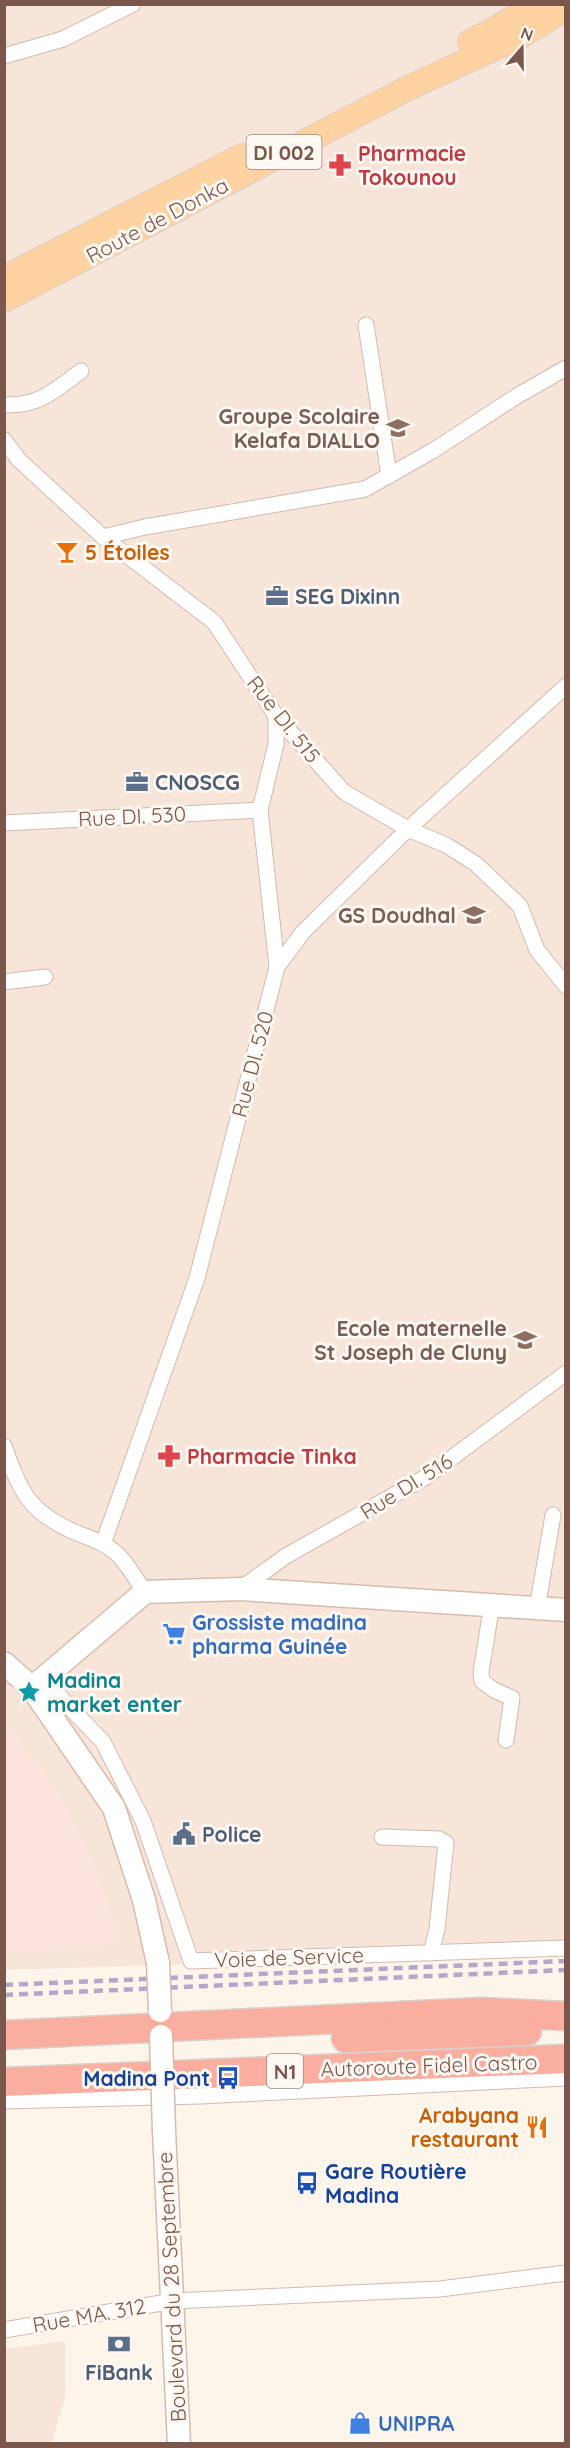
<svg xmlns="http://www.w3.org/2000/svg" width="570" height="2448" font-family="Quicksand,sans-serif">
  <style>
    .residential { fill: #f6e5d8 }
    .commercial { fill: #fee4de }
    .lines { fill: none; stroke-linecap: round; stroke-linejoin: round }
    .street-casing { stroke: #d2baae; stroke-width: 17 }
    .secondary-casing { stroke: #d7bcae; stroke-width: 25 }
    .primary-casing { stroke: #dad0cd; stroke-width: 26 }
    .highway-casing { stroke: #dad0cd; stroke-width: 31 }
    .street { stroke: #fff; stroke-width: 15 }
    .secondary { stroke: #fff; stroke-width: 22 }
    .primary { stroke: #fed2a1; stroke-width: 24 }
    .highway { stroke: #f9ae9f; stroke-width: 28 }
    .rail { stroke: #b6a6ca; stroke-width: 4.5; stroke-dasharray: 9 6; stroke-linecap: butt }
    .secondary-bridge-casing { stroke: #d7bcae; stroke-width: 25; stroke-linecap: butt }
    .secondary-bridge { stroke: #fff; stroke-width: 22 }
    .labels { text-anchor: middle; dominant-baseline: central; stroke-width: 6; stroke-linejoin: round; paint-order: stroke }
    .shield { fill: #fff8f2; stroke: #a3877d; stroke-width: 1.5 }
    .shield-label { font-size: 20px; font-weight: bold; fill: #7b574b }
    .health-label { font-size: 21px; font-weight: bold; fill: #be3a42; stroke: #fff8f2; text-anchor: start }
    .street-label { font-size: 21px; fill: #7b574b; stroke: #fff8f2 }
    .education-label { font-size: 21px; font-weight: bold; fill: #785e54; stroke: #fff8f2; text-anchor: end }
    .food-label { font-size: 21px; font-weight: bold; fill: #c56008; stroke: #fff8f2; text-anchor: start }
    .service-label { font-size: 21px; font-weight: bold; fill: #4e5e75; stroke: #fff8f2; text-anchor: start }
    .shop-label { font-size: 21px; font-weight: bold; fill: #366cbe; stroke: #fff8f2; text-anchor: start }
    .culture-label { font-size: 21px; font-weight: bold; fill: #0d838f; stroke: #fff8f2; text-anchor: start }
    .transit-label { font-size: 21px; font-weight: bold; fill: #164399; stroke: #fff8f2; text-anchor: end }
  </style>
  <rect width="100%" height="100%" fill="#fdf4ea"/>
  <g class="residential">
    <path d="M 4,5 L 565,5 L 565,1952 L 5,1970 Z"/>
    <path d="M 65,2341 L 65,2398 L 51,2443 L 5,2443 L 5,2349 Z"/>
  </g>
  <path class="commercial" d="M 4,1722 L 61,1798 L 95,1866 L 113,1923 L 114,1944 L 5,1952 Z"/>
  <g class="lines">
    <g class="street-casing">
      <g id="street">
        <path d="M 4,56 L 63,39 L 133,4"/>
        <path d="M 366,325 L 389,476"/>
        <path d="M 4,405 C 40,406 54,391 81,371"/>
        <path d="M 4,440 L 19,460 L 103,537 L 214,622 L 276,716 L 344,792 L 408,829 L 446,845 L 476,864 L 520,906 L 537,950 L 566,986"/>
        <path d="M 103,537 L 145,527 L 365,489 L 434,450 L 517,396 L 566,368"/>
        <path d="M 276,716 L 276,744 L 260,810 L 277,967"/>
        <path d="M 4,823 L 260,810"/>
        <path d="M 4,982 L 45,977"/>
        <path d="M 4,1446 C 21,1493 29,1513 77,1533 C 93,1539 110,1545 121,1558 C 130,1568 137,1581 145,1592"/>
        <path d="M 103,1544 L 197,1278 L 277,967 L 303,932 L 408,829 L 566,686"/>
        <path d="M 240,1589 L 286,1556 L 426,1477 L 566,1373"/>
        <path d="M 492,1604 L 481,1672 L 482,1681 L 494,1690 L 512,1698 L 506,1740"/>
        <path d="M 537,1609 L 553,1515"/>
        <path d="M 46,1676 L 62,1699 L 103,1742 L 143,1821 L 191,1961 L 566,1948"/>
        <path d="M 382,1837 L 439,1839 L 446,1843 L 437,1929 L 431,1953"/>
        <path d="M 4,2101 L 200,2096 L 566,2078"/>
        <path d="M 4,2330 L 173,2301 L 440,2289 L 566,2273"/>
      </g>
    </g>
    <g class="secondary-casing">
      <g id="secondary">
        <path d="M 4,1663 L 32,1688 L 114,1808 L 144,1900 L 158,1963"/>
        <path d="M 32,1688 L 145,1592 L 240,1589 L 566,1610"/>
        <path d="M 164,2131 L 179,2444"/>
      </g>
    </g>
    <g class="primary-casing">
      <g id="primary">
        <path d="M 470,42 L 492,31 L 535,4"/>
        <path d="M 4,278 L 242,156"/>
        <path d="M 4,300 L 406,89 L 521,36 L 566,8"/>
      </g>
    </g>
    <g class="highway-casing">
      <g id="highway">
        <path d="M 4,2035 L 481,2012 L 566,2016"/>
        <path d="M 346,2038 L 527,2031"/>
        <path d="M 4,2082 L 566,2059"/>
      </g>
    </g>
    <use href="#street" class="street"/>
    <use href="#secondary" class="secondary"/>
    <use href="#primary" class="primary"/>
    <use href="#highway" class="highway"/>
    <g class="rail">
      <path d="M 4,1985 L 566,1961"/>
      <path d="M 4,1995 L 566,1970"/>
    </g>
    <g class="secondary-bridge-casing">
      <g id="secondary-bridge">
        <path d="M 158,1963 L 160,2011"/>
        <path d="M 161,2036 L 164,2131"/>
      </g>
    </g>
    <use href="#secondary-bridge" class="secondary-bridge"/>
  </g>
  <defs>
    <g id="pharmacy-bare" transform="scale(1.8)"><path d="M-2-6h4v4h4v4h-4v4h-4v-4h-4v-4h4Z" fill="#e0444e" stroke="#fff8f2" stroke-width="2.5" paint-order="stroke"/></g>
    <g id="school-bare" transform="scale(1.8)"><path d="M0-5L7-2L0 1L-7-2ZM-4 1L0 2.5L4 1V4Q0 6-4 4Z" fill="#8d6e63" stroke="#fff8f2" stroke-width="2.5" paint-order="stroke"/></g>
    <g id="bar-bare" transform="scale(1.8)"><path d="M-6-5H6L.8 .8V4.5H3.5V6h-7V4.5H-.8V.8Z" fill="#e8710a" stroke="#fff8f2" stroke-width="2.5" paint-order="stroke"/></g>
    <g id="office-bare" transform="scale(1.8)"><path d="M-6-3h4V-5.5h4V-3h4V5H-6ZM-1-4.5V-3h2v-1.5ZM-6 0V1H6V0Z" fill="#5c6f8a" stroke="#fff8f2" stroke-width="2.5" paint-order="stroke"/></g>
    <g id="supermarket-bare" transform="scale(1.8)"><path d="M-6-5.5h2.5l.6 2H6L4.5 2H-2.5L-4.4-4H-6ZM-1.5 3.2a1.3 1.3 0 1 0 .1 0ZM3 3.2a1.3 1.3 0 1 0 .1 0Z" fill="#3f7fe0" stroke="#fff8f2" stroke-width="2.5" paint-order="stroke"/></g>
    <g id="sight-bare" transform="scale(1.8)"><path d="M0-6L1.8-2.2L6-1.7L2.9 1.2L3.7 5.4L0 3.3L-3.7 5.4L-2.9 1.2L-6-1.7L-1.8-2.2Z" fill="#0f9aa8" stroke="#fff8f2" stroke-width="2.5" paint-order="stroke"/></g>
    <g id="civic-bare" transform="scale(1.8)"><path d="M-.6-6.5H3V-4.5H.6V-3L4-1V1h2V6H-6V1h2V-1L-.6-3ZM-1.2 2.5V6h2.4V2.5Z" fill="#5c6f8a" stroke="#fff8f2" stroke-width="2.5" paint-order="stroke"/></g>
    <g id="bus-bare" transform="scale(1.8)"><path d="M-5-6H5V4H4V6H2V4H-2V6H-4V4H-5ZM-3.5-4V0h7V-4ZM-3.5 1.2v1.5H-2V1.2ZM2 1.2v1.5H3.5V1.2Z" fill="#1a4fb4" stroke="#fff8f2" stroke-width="2.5" paint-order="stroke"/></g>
    <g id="restaurant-bare" transform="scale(1.8)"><path d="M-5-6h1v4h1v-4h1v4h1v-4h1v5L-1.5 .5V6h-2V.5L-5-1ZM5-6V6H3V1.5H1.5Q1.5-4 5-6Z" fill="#e8710a" stroke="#fff8f2" stroke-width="2.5" paint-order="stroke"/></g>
    <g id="bank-bare" transform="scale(1.8)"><path d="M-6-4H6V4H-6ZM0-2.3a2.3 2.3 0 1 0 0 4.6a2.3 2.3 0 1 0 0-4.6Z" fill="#5c6f8a" stroke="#fff8f2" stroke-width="2.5" paint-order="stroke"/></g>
    <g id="shop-bare" transform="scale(1.8)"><path d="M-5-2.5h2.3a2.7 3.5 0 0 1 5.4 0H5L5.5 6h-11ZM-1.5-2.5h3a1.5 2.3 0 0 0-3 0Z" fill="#3f7fe0" stroke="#fff8f2" stroke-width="2.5" paint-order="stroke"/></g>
  </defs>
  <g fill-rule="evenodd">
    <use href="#pharmacy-bare" x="340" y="165"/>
    <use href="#school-bare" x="398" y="428"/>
    <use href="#bar-bare" x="67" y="552"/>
    <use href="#office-bare" x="277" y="596"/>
    <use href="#office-bare" x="137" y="782"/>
    <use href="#school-bare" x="474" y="915"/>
    <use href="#school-bare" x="525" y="1340"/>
    <use href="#pharmacy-bare" x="169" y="1456"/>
    <use href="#supermarket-bare" x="174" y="1634"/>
    <use href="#sight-bare" x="29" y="1692"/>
    <use href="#civic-bare" x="184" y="1834"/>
    <use href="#bus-bare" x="228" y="2078"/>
    <use href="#restaurant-bare" x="537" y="2127"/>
    <use href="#bus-bare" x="307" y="2183"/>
    <use href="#bank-bare" x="119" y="2344"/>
    <use href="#shop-bare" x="360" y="2423"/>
  </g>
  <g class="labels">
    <g class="shield">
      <rect x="246.5" y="135" width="75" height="34" rx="4.5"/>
      <rect x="267" y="2054" width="36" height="34" rx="4.5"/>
    </g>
    <g class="shield-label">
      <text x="284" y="152">DI 002</text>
      <text x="285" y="2071">N1</text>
    </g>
    <g class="health-label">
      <text x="358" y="153">Pharmacie<tspan x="358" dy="24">Tokounou</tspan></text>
      <text x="187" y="1456">Pharmacie Tinka</text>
    </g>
    <g class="street-label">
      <text transform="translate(157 220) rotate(-28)">Route de Donka</text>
      <text transform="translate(284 719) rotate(52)">Rue DI. 515</text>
      <text transform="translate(132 816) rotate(-3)">Rue DI. 530</text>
      <text transform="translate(252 1064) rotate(-75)">Rue DI. 520</text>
      <text transform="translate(406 1486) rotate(-32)">Rue DI. 516</text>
      <text transform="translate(289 1957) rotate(-2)">Voie de Service</text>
      <text transform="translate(429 2065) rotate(-2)">Autoroute Fidel Castro</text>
      <text transform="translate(171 2287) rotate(-93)">Boulevard du 28 Septembre</text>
      <text transform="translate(89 2315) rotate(-10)">Rue MA. 312</text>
    </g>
    <g class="education-label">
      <text x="380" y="416">Groupe Scolaire<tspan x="380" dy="24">Kelafa DIALLO</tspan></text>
      <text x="456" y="915">GS Doudhal</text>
      <text x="507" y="1328">Ecole maternelle<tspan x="507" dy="24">St Joseph de Cluny</tspan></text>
    </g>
    <g class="food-label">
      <text x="85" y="552">5 Étoiles</text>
      <text x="519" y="2115" text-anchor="end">Arabyana<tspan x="519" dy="24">restaurant</tspan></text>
    </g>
    <g class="service-label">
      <text x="295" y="596">SEG Dixinn</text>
      <text x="155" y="782">CNOSCG</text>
      <text x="202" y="1834">Police</text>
      <text x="119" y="2372" text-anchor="middle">FiBank</text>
    </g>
    <g class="shop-label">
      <text x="192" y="1622">Grossiste madina<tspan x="192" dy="24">pharma Guinée</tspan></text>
      <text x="378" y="2423">UNIPRA</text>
    </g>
    <g class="culture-label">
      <text x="47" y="1680">Madina<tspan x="47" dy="24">market enter</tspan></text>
    </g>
    <g class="transit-label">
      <text x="210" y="2078">Madina Pont</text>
      <text x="325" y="2171" text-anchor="start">Gare Routière<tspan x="325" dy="24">Madina</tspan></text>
    </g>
  </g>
  <rect width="570" height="2448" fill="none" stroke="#7b574b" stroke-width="12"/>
  <g transform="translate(522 48) rotate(20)" stroke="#fff8f2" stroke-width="4.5" paint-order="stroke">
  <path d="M0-4.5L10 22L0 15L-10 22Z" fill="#7b574b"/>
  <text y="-9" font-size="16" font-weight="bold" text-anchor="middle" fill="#7b574b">N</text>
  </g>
</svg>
